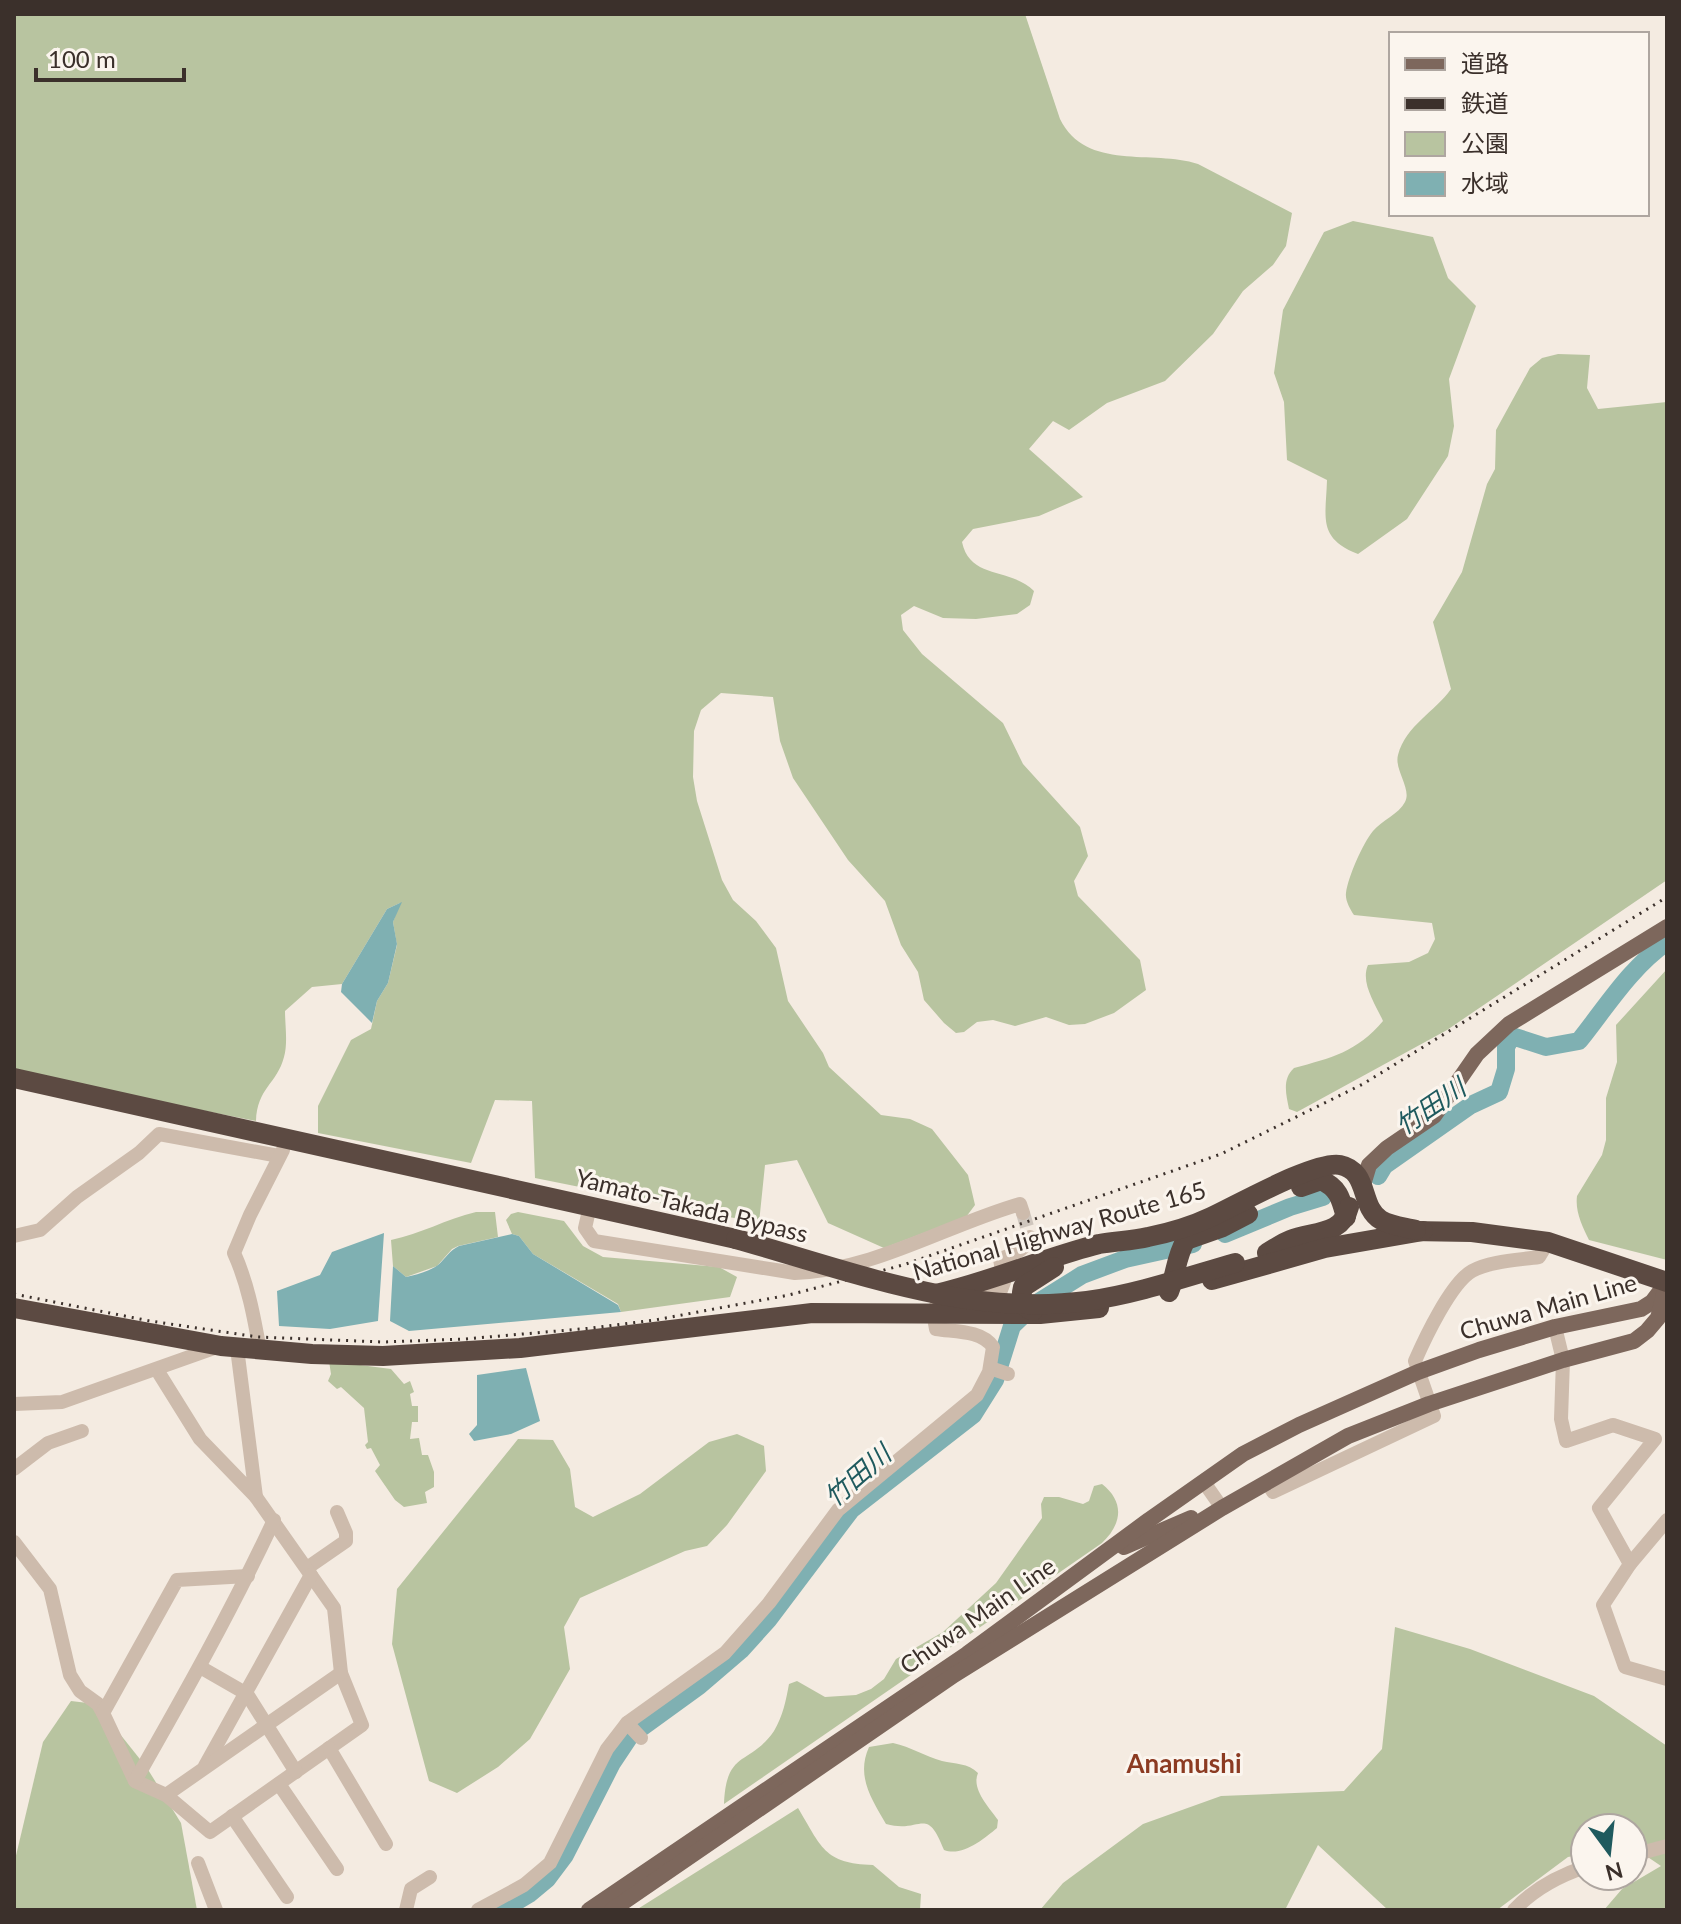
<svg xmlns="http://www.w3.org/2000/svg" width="1681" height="1924" font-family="Lato,'Noto Sans JP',sans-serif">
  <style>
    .green { fill: #b8c4a0 }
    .water { fill: #7fb0b2 }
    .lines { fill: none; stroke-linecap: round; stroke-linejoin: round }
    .river { stroke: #7fb0b2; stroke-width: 18 }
    .minor-tunnel { stroke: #cfc6bd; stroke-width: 14; stroke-dasharray: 14 7; stroke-linecap: butt }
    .minor { stroke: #cdbbac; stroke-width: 14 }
    .major { stroke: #7d675c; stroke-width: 16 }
    .highway { stroke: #5c4a42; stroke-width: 20 }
    .rail { stroke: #3b302b; stroke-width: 3; stroke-dasharray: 2 6; stroke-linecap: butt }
    .highway-bridge { stroke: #5c4a42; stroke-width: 20 }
    .labels { text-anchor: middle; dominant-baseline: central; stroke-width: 6; stroke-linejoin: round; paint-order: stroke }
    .street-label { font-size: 24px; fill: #3b302b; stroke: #fbf5ee }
    .water-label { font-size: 26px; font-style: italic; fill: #1f5a5e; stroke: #fbf5ee }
    .neighbourhood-label { font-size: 26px; font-weight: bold; fill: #8c3b22; stroke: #fbf5ee }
  </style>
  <rect width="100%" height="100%" fill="#f4ebe1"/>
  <g class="green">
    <path d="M 14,14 L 1025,14 L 1060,119 C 1086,172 1153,149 1198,164 L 1292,213 L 1286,246 L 1273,265 L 1243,291 L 1213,334 L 1165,381 L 1107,403 L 1069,430 L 1053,421 L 1029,449 L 1083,497 L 1039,516 L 973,529 L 962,542 C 970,580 1010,567 1034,591 L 1030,605 L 1017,614 L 976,619 L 943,618 L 914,606 L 901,615 L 903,630 L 922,654 L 1003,723 L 1023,764 L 1080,827 L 1088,856 L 1074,881 L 1078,896 L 1140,960 L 1146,990 L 1114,1013 L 1085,1024 L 1069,1025 L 1046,1017 L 1015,1026 L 993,1020 L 977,1022 L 964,1032 L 956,1033 L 944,1023 L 924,1000 L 918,972 L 901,945 L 885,901 L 848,860 L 793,778 L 780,741 L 773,697 L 721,693 L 701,710 L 694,731 L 693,777 L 697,801 L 722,880 L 733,900 L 756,921 L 776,948 L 788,1001 L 823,1053 L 829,1067 L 881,1115 L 910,1119 L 932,1129 L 968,1175 L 975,1205 L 966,1217 L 884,1248 L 828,1223 L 797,1160 L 765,1165 L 759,1223 L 535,1178 L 532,1101 L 495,1100 L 471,1163 L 318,1133 L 318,1106 L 351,1040 L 371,1029 L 377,1001 L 388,983 L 397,945 L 393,922 L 400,903 L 387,909 L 342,984 L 312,987 L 285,1011 C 285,1025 288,1043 284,1057 C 277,1084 257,1088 256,1121 L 130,1096 L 14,1069 Z"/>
    <path d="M 1353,221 L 1433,237 L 1448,278 L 1476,306 L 1449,379 L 1454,426 L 1448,456 L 1407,519 L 1358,554 C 1317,538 1326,517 1327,480 L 1287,460 L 1284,402 L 1274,373 L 1283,310 L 1324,232 Z"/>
    <path d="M 1558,354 L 1590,355 L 1587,388 L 1598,409 L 1667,402 L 1667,880 L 1447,1030 L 1297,1112 L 1289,1109 C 1286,1094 1282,1079 1294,1068 C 1331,1058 1357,1052 1383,1021 C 1376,1005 1360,983 1368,965 L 1409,962 L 1428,953 L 1435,939 L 1432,923 L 1354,915 C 1350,909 1345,900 1346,893 C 1348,877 1363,843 1373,831 C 1381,821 1399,814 1405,802 C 1412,789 1394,770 1398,755 C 1406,725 1435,712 1451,689 L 1433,622 L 1462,572 L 1487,484 L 1495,469 L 1496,430 L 1530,368 L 1542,358 Z"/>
    <path d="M 1667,969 L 1667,1260 L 1589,1240 C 1582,1226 1575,1211 1577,1196 L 1602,1155 L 1606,1140 L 1606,1098 L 1617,1062 L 1616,1025 Z"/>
    <path d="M 476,1212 L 495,1212 L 498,1237 L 458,1246 L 452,1249 L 437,1266 L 406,1277 L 393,1266 L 391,1240 C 421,1234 446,1219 476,1212 Z"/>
    <path d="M 518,1212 L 564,1221 L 583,1246 L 603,1257 L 719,1267 L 737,1277 L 730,1297 L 621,1312 L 618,1304 L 533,1254 L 519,1236 L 512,1234 L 506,1220 L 511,1214 Z"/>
    <path d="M 329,1361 L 391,1369 L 404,1384 L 410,1381 L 414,1392 L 410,1394 L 412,1406 L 418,1406 L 418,1422 L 412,1422 L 410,1439 L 419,1438 L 422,1455 L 428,1455 L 434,1472 L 434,1487 L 425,1492 L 427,1503 L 404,1507 L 395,1500 L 375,1471 L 380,1465 L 371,1448 L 367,1449 L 365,1445 L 368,1442 L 364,1408 L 341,1387 L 337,1389 L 328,1381 L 331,1374 Z"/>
    <path d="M 737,1434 L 764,1446 L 766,1471 L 727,1525 L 707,1546 L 685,1551 L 580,1598 L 564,1627 L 570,1669 L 530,1739 L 498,1767 L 457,1793 L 429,1781 L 392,1644 L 397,1589 L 518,1439 L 553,1440 L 570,1469 L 575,1507 L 593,1517 L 640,1494 L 709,1442 Z"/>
    <path d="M 1102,1484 C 1125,1502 1122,1524 1102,1543 L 724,1804 C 726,1749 750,1766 774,1731 C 783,1716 786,1700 789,1684 L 797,1681 L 825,1697 L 856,1695 L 871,1689 L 884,1679 L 896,1659 L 943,1632 L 996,1583 L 1042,1518 L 1041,1504 L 1044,1497 L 1059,1497 L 1083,1504 L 1089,1501 L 1094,1486 Z"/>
    <path d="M 1395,1627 L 1470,1649 L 1594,1696 L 1667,1746 L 1667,1910 L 1604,1910 L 1622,1889 L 1661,1866 L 1633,1847 L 1633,1828 L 1585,1828 L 1585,1854 L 1568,1857 L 1497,1910 L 1388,1910 L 1318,1845 L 1285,1910 L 1040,1910 L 1063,1883 L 1143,1824 L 1221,1796 L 1344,1791 L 1382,1749 Z"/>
    <path d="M 71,1701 L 96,1704 L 147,1768 L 181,1823 L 197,1910 L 14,1910 L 14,1864 L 43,1742 Z"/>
    <path d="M 893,1743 C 911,1747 925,1756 942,1761 C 955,1764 968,1763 978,1773 C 971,1789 989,1807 998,1820 L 997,1828 C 984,1839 962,1857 944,1850 C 926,1804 922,1834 886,1824 C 871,1798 856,1776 869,1747 Z"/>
    <path d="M 798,1808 C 821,1846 824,1864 873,1865 L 899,1887 L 921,1894 L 920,1910 L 636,1910 Z"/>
  </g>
  <g class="water">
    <path d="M 402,902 L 393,922 L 397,944 L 388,983 L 377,1001 L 372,1023 L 341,992 L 342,984 L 387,909 Z"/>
    <path d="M 384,1233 L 378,1321 L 330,1329 L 279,1326 L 277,1291 L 320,1275 L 332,1252 Z"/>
    <path d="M 512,1234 L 519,1236 L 533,1254 L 618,1305 L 621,1312 L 409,1331 L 390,1321 L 393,1266 L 406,1277 C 416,1275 430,1271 438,1265 C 446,1258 449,1251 459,1246 Z"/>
    <path d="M 526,1368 L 540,1421 L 511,1434 L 474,1441 L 469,1434 L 477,1425 L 477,1375 Z"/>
  </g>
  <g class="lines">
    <g class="river">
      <path d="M 1378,1176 L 1384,1166 L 1471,1105 L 1499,1092 L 1506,1069 L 1506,1047 L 1512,1036 L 1546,1047 L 1579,1041 C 1607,1006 1630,968 1667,942"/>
      <path d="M 1225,1234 L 1290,1207 L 1323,1197"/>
      <path d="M 502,1910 L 529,1894 L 547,1879 L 565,1855 L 612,1763 L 630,1736 L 699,1686 L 741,1650 L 768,1620 L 851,1510 L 973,1415 L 995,1380 L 1012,1326 L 1034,1305 L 1082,1275 L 1125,1259 L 1193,1244"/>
    </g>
    <path class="minor-tunnel" d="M 1023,1213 L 1030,1237"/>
    <g class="minor">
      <path d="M 590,1206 L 585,1228 L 594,1241 L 795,1273 C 875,1270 944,1226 1020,1204 L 1023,1213"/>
      <path d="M 14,1236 L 40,1230 L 77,1197 L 139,1153 L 159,1134 L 279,1156"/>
      <path d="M 978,1296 L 1001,1290 L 1004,1282 L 1000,1259 C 1013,1254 1025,1251 1030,1237"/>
      <path d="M 1555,1327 L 1563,1360 L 1561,1419 L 1566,1441 L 1613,1425 L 1655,1439 L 1599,1508 L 1630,1564 L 1603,1605 L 1625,1667 L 1667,1679"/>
      <path d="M 260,1351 C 254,1317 248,1284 234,1253 L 250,1215 L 283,1150"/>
      <path d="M 990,1368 L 1008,1374"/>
      <path d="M 157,1370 L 200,1439 L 256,1497 L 237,1348"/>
      <path d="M 14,1404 L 62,1402 L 220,1346"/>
      <path d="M 14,1469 L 48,1443 L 82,1431"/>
      <path d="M 1206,1479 L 1208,1488 L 1222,1508"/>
      <path d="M 1267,1482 L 1273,1492 L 1434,1416 L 1415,1361 C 1425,1338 1451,1283 1472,1271 C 1490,1261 1519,1260 1539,1257 L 1548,1242"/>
      <path d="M 14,1542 L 50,1589 L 70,1675 L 80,1691 L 98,1704 L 103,1713"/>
      <path d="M 1630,1564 L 1667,1520"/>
      <path d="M 307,1568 L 346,1541 L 346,1533 L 337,1512"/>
      <path d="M 248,1576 L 177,1580 L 103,1713 L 135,1781 L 166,1795 L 210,1832 L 362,1725 L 341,1673 L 334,1608 L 256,1497"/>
      <path d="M 200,1667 L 247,1694 L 296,1772"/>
      <path d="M 627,1723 L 641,1738"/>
      <path d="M 329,1748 L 386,1844"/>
      <path d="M 205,1766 L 311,1575"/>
      <path d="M 135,1781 C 184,1695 232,1610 274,1520"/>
      <path d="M 279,1784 L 337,1869"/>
      <path d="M 166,1795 L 341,1673"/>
      <path d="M 232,1816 L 287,1897"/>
      <path d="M 1633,1855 L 1667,1846"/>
      <path d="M 198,1863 L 216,1910"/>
      <path d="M 406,1910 L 411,1889 L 430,1877"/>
      <path d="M 478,1910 L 524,1885 L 550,1863 L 607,1749 L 627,1723 L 725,1653 L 769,1603 L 838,1510 L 977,1395 L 989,1372 L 993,1347 C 981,1330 955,1332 936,1329 L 933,1312 L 936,1306"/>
      <path d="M 1514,1910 C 1534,1889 1558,1876 1585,1867"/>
    </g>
    <g class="major">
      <path d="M 1363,1185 L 1369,1165 L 1387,1148 L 1434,1116 L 1477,1054 L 1509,1024 L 1667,927"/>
      <path d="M 1124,1547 L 1191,1518"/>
      <path d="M 589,1910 L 967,1654 L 1149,1520 L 1243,1454 L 1299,1425 L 1418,1372 L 1479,1350 L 1555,1327 L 1641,1309 L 1652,1302 L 1667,1282"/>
      <path d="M 612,1910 L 954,1675 L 1222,1508 L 1348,1436 L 1429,1404 L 1563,1360 L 1634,1341 L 1647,1331 L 1658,1318 L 1666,1287"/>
    </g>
    <g class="highway">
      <path d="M 14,1078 L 736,1239"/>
      <path d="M 1301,1187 L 1321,1180 C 1339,1188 1341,1199 1346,1217"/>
      <path d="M 1411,1231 L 1472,1232 L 1548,1242 L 1667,1282"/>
      <path d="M 1267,1253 C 1274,1249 1282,1243 1290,1240 C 1313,1231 1342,1236 1349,1207"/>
      <path d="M 1212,1280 L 1325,1248 L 1423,1231"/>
      <path d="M 1169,1292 C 1176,1274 1176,1256 1186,1240 L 1223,1227 L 1248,1214"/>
      <path d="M 936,1294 C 992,1281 1044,1258 1099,1244 C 1115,1241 1132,1241 1148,1237 C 1168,1233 1192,1226 1211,1217 C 1237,1205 1316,1160 1340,1165 C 1370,1171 1359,1207 1381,1220 C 1391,1226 1404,1227 1416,1230"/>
      <path d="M 14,1308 L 221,1346 L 312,1354 L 383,1356 L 520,1348 L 812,1313 L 1040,1314 L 1099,1308"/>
      <path d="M 1033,1311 C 1021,1306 1020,1300 1023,1287 L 1054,1267"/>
    </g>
    <path class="rail" d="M 14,1294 L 150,1321 L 258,1337 L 383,1342 L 465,1339 L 592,1328 L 655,1320 L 789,1295 L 903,1265 L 1221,1154 L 1363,1084 L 1667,897"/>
    <path class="highway-bridge" d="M 736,1239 C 851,1271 965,1317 1087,1301 C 1137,1294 1186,1277 1235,1263"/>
  </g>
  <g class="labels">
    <g class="street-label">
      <text transform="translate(692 1205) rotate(14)">Yamato-Takada Bypass</text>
      <text transform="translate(1059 1230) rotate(-16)">National Highway Route 165</text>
      <text transform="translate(1548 1306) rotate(-16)">Chuwa Main Line</text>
      <text transform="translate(977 1615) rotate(-35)">Chuwa Main Line</text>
    </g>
    <g class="water-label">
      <text transform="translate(1430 1106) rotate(-34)">竹田川</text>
      <text transform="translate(857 1475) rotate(-41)">竹田川</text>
    </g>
    <g class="neighbourhood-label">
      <text x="1184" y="1763">Anamushi</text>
    </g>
  </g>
  <rect width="1681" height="1924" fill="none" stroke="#3b302b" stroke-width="32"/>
  <rect x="1389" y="32" width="260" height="184" fill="#fbf5ee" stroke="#aea6a0" stroke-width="2"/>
  <rect x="1405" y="58" width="40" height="12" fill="#7d675c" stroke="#aea6a0" stroke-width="2"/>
  <text x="1461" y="72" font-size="24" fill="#3b302b">道路</text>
  <rect x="1405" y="98" width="40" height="12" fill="#3b302b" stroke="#aea6a0" stroke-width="2"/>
  <text x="1461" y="112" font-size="24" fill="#3b302b">鉄道</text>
  <rect x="1405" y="132" width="40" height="24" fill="#b8c4a0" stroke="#aea6a0" stroke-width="2"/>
  <text x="1461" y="152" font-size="24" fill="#3b302b">公園</text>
  <rect x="1405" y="172" width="40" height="24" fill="#7fb0b2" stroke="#aea6a0" stroke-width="2"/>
  <text x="1461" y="192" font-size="24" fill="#3b302b">水域</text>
  <g transform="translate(1609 1852) rotate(165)"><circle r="38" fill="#fbf5ee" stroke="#aea6a0" stroke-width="2"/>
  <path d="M0-6L14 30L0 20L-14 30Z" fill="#1f5a5e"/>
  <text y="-12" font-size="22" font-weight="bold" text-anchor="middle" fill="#3b302b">N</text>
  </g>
  <path d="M36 68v12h148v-12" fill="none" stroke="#3b302b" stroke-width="4"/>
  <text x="48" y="68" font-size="24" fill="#3b302b" stroke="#fbf5ee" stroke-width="6" paint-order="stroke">100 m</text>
</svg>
